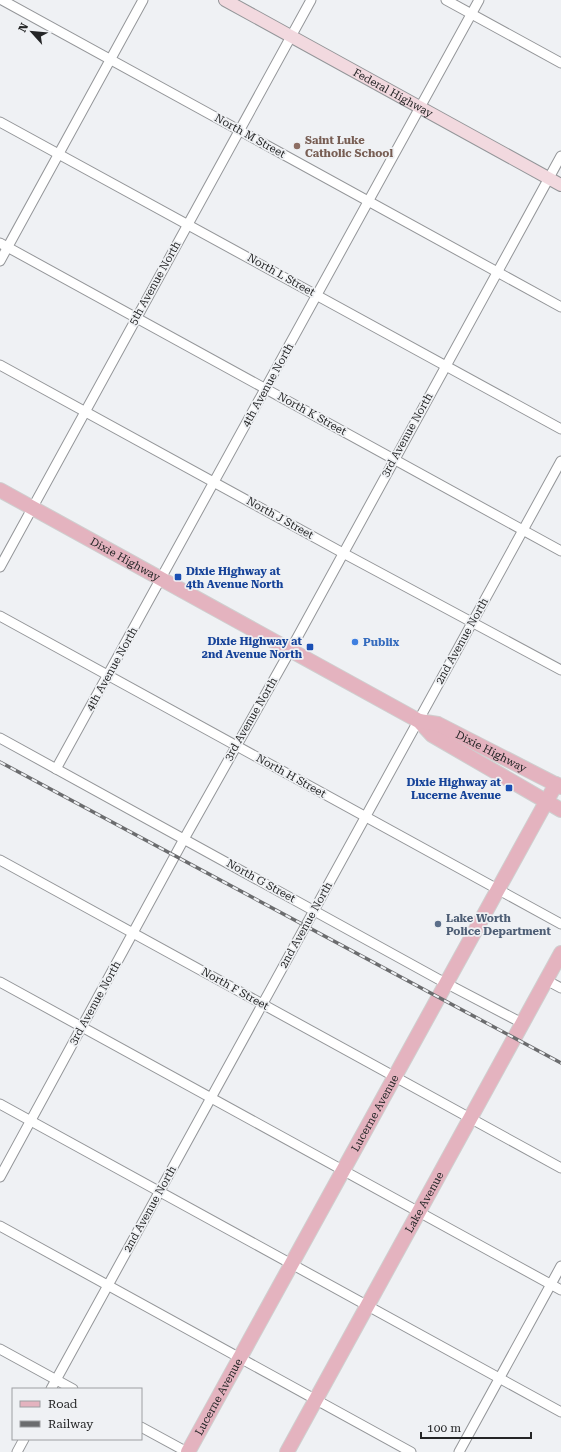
<svg xmlns="http://www.w3.org/2000/svg" width="561" height="1452" font-family="'Roboto Serif',serif">
  <style>
    .lines { fill: none; stroke-linecap: round; stroke-linejoin: round }
    .minor-casing { stroke: #949699; stroke-width: 11 }
    .secondary-casing { stroke: #949699; stroke-width: 14 }
    .primary-casing { stroke: #cfcfcf; stroke-width: 16 }
    .minor { stroke: #fff; stroke-width: 9 }
    .secondary { stroke: #f2d9df; stroke-width: 12 }
    .primary { stroke: #e4b3bf; stroke-width: 14 }
    .rail-casing { stroke: #6b6c6e; stroke-width: 3.5 }
    .rail { stroke: #eff1f4; stroke-width: 2; stroke-dasharray: 6; stroke-linecap: butt }
    .education-dot { fill: #8d6e63; stroke: #eff1f4; stroke-width: 1.5 }
    .transit-dot { fill: #1a4fb4; stroke: #eff1f4; stroke-width: 1.5 }
    .shop-dot { fill: #3f7fe0; stroke: #eff1f4; stroke-width: 1.5 }
    .service-dot { fill: #5c6f8a; stroke: #eff1f4; stroke-width: 1.5 }
    .labels { text-anchor: middle; dominant-baseline: central; stroke-width: 3.5; stroke-linejoin: round; paint-order: stroke }
    .street-label { font-size: 11px; fill: #242526; stroke: #eff1f4 }
    .education-label { font-size: 11px; font-weight: bold; fill: #785e54; stroke: #eff1f4; text-anchor: start }
    .transit-label { font-size: 11px; font-weight: bold; fill: #164399; stroke: #eff1f4; text-anchor: end }
    .shop-label { font-size: 11px; font-weight: bold; fill: #366cbe; stroke: #eff1f4; text-anchor: start }
    .service-label { font-size: 11px; font-weight: bold; fill: #4e5e75; stroke: #eff1f4; text-anchor: start }
  </style>
  <rect width="100%" height="100%" fill="#eff1f4"/>
  <g class="lines">
    <g class="minor-casing">
      <g id="minor">
        <path d="M 2,0 L 561,307"/>
        <path d="M 446,0 L 561,63"/>
        <path d="M 0,122 L 561,429"/>
        <path d="M 0,243 L 561,551"/>
        <path d="M 0,261 L 143,0"/>
        <path d="M 0,365 L 343,553 L 561,670"/>
        <path d="M 0,567 L 311,0"/>
        <path d="M 0,616 L 561,924"/>
        <path d="M 0,738 L 438,979 L 522,1023"/>
        <path d="M 56,769 L 479,0"/>
        <path d="M 0,860 L 561,1168"/>
        <path d="M 546,980 L 561,988"/>
        <path d="M 0,982 L 561,1290"/>
        <path d="M 0,1104 L 561,1412"/>
        <path d="M 0,1177 L 184,839 L 286,658 L 561,156"/>
        <path d="M 0,1226 L 411,1452"/>
        <path d="M 0,1349 L 73,1389"/>
        <path d="M 51,1389 L 561,461"/>
        <path d="M 141,1427 L 187,1452"/>
        <path d="M 17,1452 L 24,1439"/>
        <path d="M 459,1452 L 561,1266"/>
      </g>
    </g>
    <g class="secondary-casing">
      <g id="secondary">
        <path id="s1" d="M 225,0 L 561,185"/>
      </g>
    </g>
    <g class="primary-casing">
      <g id="primary">
        <path id="s2" d="M 0,490 L 419,721 L 432,735 L 561,810"/>
        <path id="s3" d="M 419,721 L 438,724 L 561,787"/>
        <path id="s4" d="M 188,1452 L 556,784"/>
        <path id="s5" d="M 287,1452 L 561,953"/>
      </g>
    </g>
    <use href="#minor" class="minor"/>
    <use href="#secondary" class="secondary"/>
    <use href="#primary" class="primary"/>
    <g class="rail-casing">
      <path id="rail" d="M 0,762 L 561,1063"/>
    </g>
    <use href="#rail" class="rail"/>
  </g>
  <circle class="education-dot" cx="297" cy="146" r="4"/>
  <g class="transit-dot">
    <rect x="174" y="573" width="8" height="8" rx="2"/>
    <rect x="306" y="643" width="8" height="8" rx="2"/>
    <rect x="505" y="784" width="8" height="8" rx="2"/>
  </g>
  <circle class="shop-dot" cx="355" cy="642" r="4"/>
  <circle class="service-dot" cx="438" cy="924" r="4"/>
  <g class="labels">
    <g class="street-label">
      <text stroke="none"><textPath href="#s1" startOffset="192">Federal Highway</textPath></text>
      <text transform="translate(250 136) rotate(29)">North M Street</text>
      <text transform="translate(281 275) rotate(29)">North L Street</text>
      <text transform="translate(155 283) rotate(-61)">5th Avenue North</text>
      <text transform="translate(268 385) rotate(-61)">4th Avenue North</text>
      <text transform="translate(312 414) rotate(29)">North K Street</text>
      <text transform="translate(407 435) rotate(-61)">3rd Avenue North</text>
      <text transform="translate(280 518) rotate(29)">North J Street</text>
      <text stroke="none"><textPath href="#s2" startOffset="143">Dixie Highway</textPath></text>
      <text transform="translate(462 641) rotate(-61)">2nd Avenue North</text>
      <text transform="translate(112 669) rotate(-61)">4th Avenue North</text>
      <text transform="translate(251 719) rotate(-60)">3rd Avenue North</text>
      <text stroke="none"><textPath href="#s3" startOffset="79">Dixie Highway</textPath></text>
      <text transform="translate(291 776) rotate(29)">North H Street</text>
      <text transform="translate(261 881) rotate(29)">North G Street</text>
      <text transform="translate(306 925) rotate(-61)">2nd Avenue North</text>
      <text transform="translate(235 989) rotate(29)">North F Street</text>
      <text transform="translate(95 1003) rotate(-61)">3rd Avenue North</text>
      <text stroke="none"><textPath href="#s4" startOffset="387">Lucerne Avenue</textPath></text>
      <text stroke="none"><textPath href="#s5" startOffset="285">Lake Avenue</textPath></text>
      <text transform="translate(150 1209) rotate(-61)">2nd Avenue North</text>
      <text stroke="none"><textPath href="#s4" startOffset="63">Lucerne Avenue</textPath></text>
    </g>
    <g class="education-label">
      <text x="305" y="140">Saint Luke<tspan x="305" dy="13">Catholic School</tspan></text>
    </g>
    <g class="transit-label">
      <text x="186" y="571" text-anchor="start">Dixie Highway at<tspan x="186" dy="13">4th Avenue North</tspan></text>
      <text x="302" y="641">Dixie Highway at<tspan x="302" dy="13">2nd Avenue North</tspan></text>
      <text x="501" y="782">Dixie Highway at<tspan x="501" dy="13">Lucerne Avenue</tspan></text>
    </g>
    <g class="shop-label">
      <text x="363" y="642">Publix</text>
    </g>
    <g class="service-label">
      <text x="446" y="918">Lake Worth<tspan x="446" dy="13">Police Department</tspan></text>
    </g>
  </g>
  <rect x="12" y="1388" width="130" height="52" fill="#eff1f4" stroke="#9e9fa2"/>
  <rect x="20" y="1401" width="20" height="6" fill="#e4b3bf" stroke="#9e9fa2"/>
  <text x="48" y="1408" font-size="12" fill="#242526">Road</text>
  <rect x="20" y="1421" width="20" height="6" fill="#6b6c6e" stroke="#9e9fa2"/>
  <text x="48" y="1428" font-size="12" fill="#242526">Railway</text>
  <g transform="translate(32 32) rotate(297)" stroke="#eff1f4" stroke-width="3" paint-order="stroke">
  <path d="M0-3L7 15L0 10L-7 15Z" fill="#242526"/>
  <text y="-6" font-size="11" font-weight="bold" text-anchor="middle" fill="#242526">N</text>
  </g>
  <path d="M421 1432v6h110v-6" fill="none" stroke="#242526" stroke-width="2"/>
  <text x="427" y="1432" font-size="12" fill="#242526" stroke="#eff1f4" stroke-width="3" paint-order="stroke">100 m</text>
</svg>
